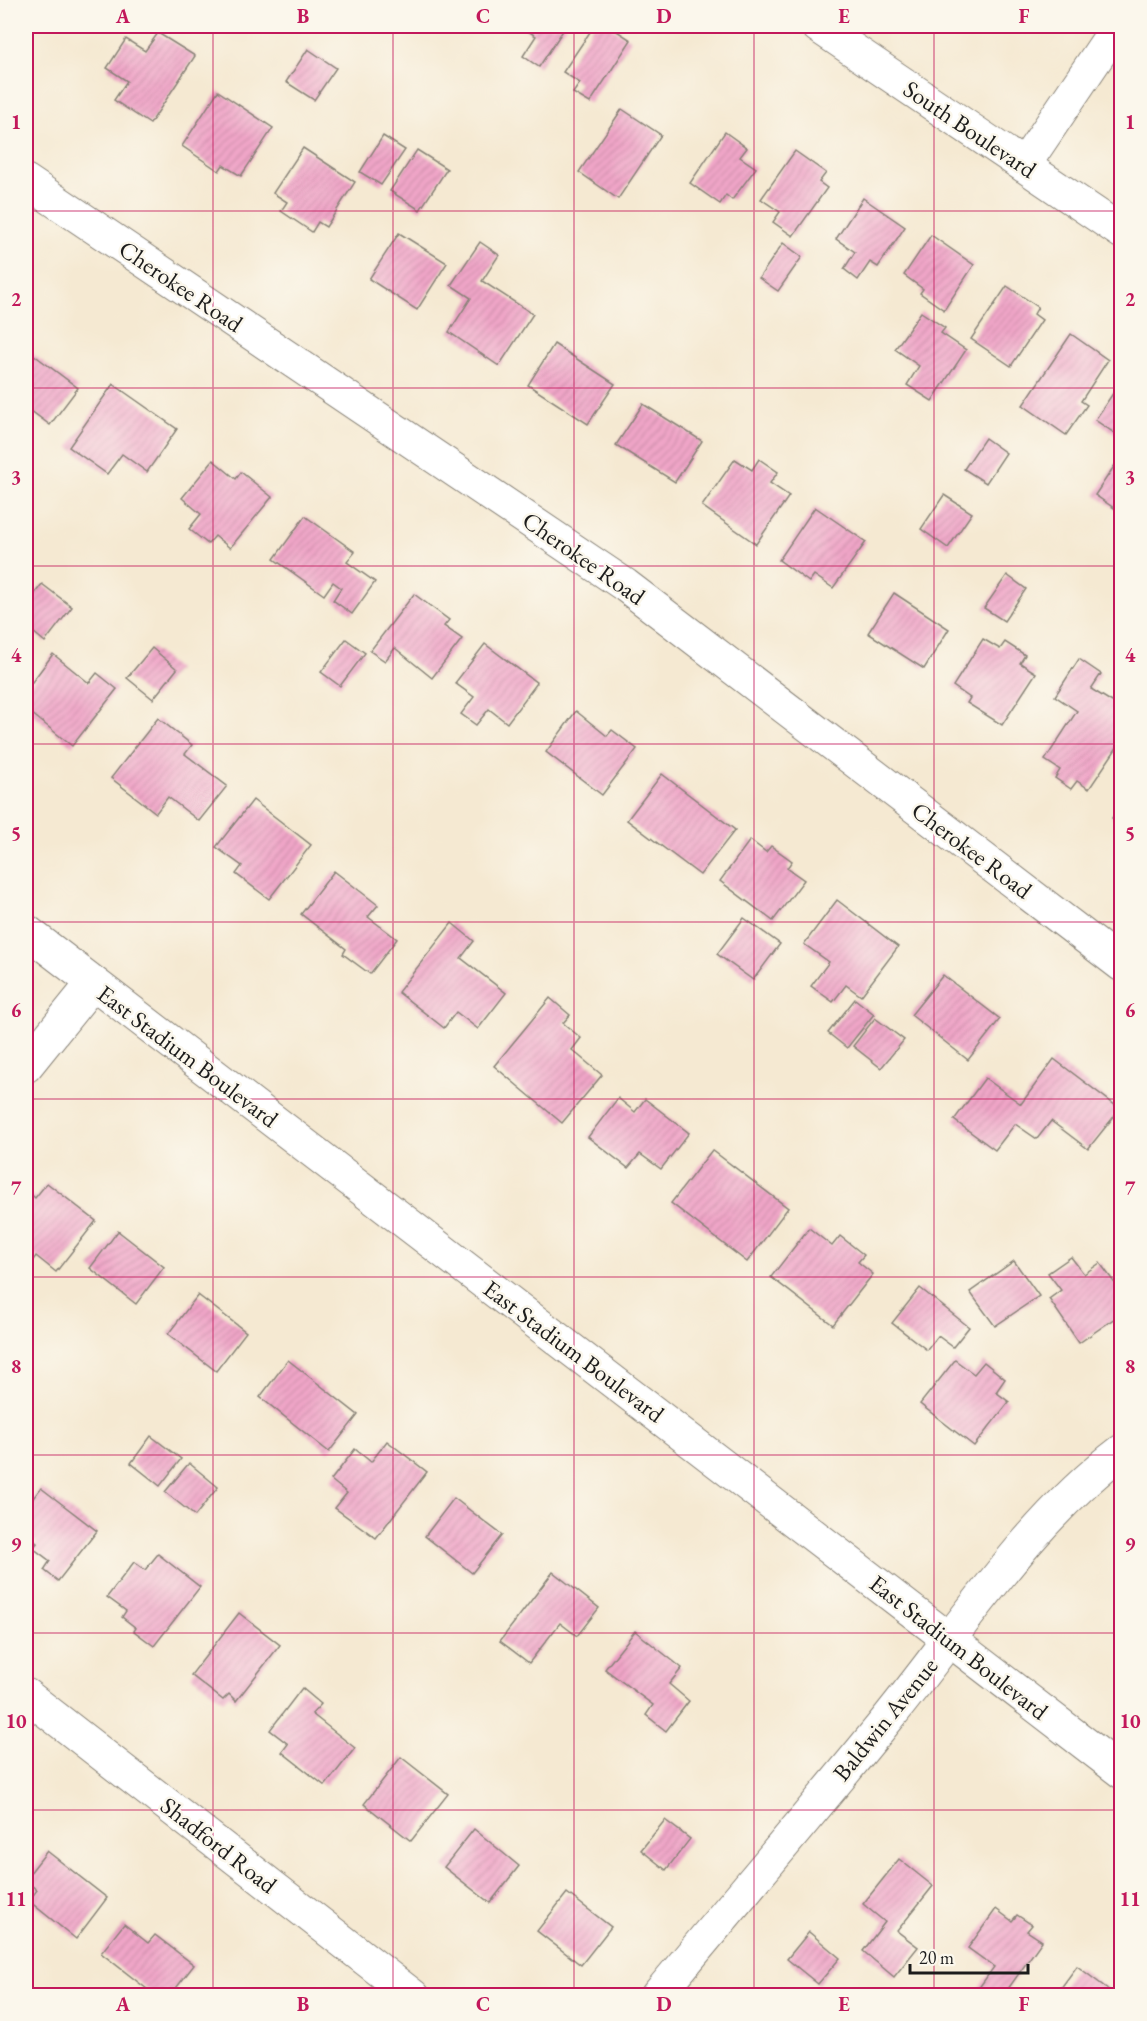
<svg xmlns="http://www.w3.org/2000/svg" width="1147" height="2021" font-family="'EB Garamond',serif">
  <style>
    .building { fill: url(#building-hatch) }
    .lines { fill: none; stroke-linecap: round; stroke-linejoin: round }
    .minor-casing { stroke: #888277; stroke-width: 35 }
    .secondary-casing { stroke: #888277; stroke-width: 35 }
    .minor { stroke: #fff; stroke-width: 33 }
    .secondary { stroke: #fff; stroke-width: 33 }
    .grid { fill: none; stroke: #c2185b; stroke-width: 1.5; stroke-opacity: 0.55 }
    .labels { text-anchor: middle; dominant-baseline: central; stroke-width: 5; stroke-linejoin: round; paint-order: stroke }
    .street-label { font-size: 24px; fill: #1c1c1c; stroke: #fbf7ec }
    .neatline { fill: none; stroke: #c2185b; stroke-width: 2 }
    .grid-label { font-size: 20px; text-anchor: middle; font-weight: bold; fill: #c2185b }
  </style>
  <defs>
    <pattern id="building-hatch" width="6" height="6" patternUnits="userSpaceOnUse" patternTransform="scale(1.5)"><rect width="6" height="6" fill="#f0a6c8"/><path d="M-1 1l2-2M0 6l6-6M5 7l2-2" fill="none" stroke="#cd8eab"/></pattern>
  </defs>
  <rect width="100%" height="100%" fill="#fbf7ec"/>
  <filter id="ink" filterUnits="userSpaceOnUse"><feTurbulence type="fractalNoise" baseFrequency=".0167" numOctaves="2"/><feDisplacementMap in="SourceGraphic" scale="12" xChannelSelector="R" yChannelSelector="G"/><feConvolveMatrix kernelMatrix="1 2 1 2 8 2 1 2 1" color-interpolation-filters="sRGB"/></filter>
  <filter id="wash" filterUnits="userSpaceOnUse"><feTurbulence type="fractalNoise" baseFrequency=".008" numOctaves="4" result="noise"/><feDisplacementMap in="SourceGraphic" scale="24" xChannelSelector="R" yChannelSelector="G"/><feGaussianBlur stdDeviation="1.35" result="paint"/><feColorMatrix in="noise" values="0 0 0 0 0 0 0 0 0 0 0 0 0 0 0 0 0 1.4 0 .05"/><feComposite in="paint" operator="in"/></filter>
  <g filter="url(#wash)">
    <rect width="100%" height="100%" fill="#f5e9d2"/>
    <g id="blocks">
      <g class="building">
        <path d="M 520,26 L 566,26 L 539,67 L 523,56 L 536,36 Z"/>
        <path d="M 594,26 L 609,26 L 631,40 L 590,103 L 573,93 L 580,83 L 563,72 Z"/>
        <path d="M 158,33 L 195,56 L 150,124 L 114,100 L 127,81 L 107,68 L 126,39 L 145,51 Z"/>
        <path d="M 308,49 L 336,68 L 314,100 L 286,82 Z"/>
        <path d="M 218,91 L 273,128 L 241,176 L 223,165 L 219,171 L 182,146 Z"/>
        <path d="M 622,109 L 661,135 L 618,199 L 579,172 Z"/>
        <path d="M 725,132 L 747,148 L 740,157 L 756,168 L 732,200 L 726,195 L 720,204 L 690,183 Z"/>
        <path d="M 383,136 L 405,150 L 381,185 L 360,172 Z"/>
        <path d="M 303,148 L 355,182 L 326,227 L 318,222 L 312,232 L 281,211 L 287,202 L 273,193 Z"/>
        <path d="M 417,150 L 447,169 L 420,210 L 390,191 Z"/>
        <path d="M 795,151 L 826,173 L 819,182 L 827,188 L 793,236 L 773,222 L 780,212 L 761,199 Z"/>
        <path d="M 863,198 L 905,227 L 878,267 L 870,262 L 858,280 L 844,269 L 855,252 L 836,239 Z"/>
        <path d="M 399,233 L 447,263 L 417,310 L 369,279 Z"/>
        <path d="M 931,235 L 974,265 L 944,310 L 920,293 L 923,289 L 904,275 Z"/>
        <path d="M 480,242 L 499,255 L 482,281 L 533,314 L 499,366 L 449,332 L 471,298 L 451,285 Z"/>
        <path d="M 783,243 L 802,257 L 778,291 L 759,278 Z"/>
        <path d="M 1007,286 L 1038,307 L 1034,314 L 1042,320 L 1011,366 L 971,339 Z"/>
        <path d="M 921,312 L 945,328 L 941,333 L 966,350 L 932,401 L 907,385 L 919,366 L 895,349 Z"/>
        <path d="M 1071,334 L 1108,360 L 1081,401 L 1087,405 L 1066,435 L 1023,405 Z"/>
        <path d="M 554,344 L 615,384 L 588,424 L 528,385 Z"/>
        <path d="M 26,349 L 78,388 L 50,425 L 26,407 Z"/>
        <path d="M 1122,380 L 1122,438 L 1095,420 Z"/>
        <path d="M 113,384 L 177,429 L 147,472 L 122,454 L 107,474 L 69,447 Z"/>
        <path d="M 643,404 L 702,441 L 675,482 L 616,445 Z"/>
        <path d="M 985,438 L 1006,453 L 986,483 L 964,469 Z"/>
        <path d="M 735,459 L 752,470 L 759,459 L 778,472 L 770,483 L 789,496 L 756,544 L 702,506 Z"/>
        <path d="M 213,460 L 236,479 L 241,472 L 272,497 L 230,548 L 215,536 L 208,544 L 189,529 L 201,514 L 182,498 Z"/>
        <path d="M 1115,465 L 1122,469 L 1122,503 L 1117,510 L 1095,495 Z"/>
        <path d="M 944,495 L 972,513 L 948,548 L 921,529 Z"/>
        <path d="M 815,507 L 866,542 L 833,588 L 814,575 L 809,582 L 779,560 Z"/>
        <path d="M 305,516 L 355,552 L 347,562 L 375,582 L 352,614 L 333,600 L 341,588 L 333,582 L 324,595 L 274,559 Z"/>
        <path d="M 1007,575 L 1026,589 L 1004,621 L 984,608 Z"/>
        <path d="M 42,584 L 72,607 L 45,642 L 26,626 L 26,605 Z"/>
        <path d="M 894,593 L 949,629 L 924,669 L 868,633 Z"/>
        <path d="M 414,594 L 449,620 L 444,626 L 462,639 L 432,678 L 395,648 L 385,661 L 370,651 Z"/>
        <path d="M 346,639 L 365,653 L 340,686 L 321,672 Z"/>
        <path d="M 983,639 L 1000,649 L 1005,642 L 1025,655 L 1020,663 L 1036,673 L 1002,725 L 967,703 L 970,698 L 953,686 Z"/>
        <path d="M 485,644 L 537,683 L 507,723 L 489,709 L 476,725 L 461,714 L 474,697 L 455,683 Z"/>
        <path d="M 152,648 L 177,669 L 153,699 L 127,678 Z"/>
        <path d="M 53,654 L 89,683 L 97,673 L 117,689 L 72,746 L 26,709 L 26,690 Z"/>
        <path d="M 1079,659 L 1101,674 L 1091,689 L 1122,708 L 1122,740 L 1089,789 L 1077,781 L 1071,789 L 1055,778 L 1060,770 L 1045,760 L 1077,711 L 1055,696 Z"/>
        <path d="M 576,711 L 607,736 L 612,730 L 637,749 L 602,795 L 546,752 Z"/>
        <path d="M 158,718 L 192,745 L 185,754 L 227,786 L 199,821 L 168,797 L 156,813 L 111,778 Z"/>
        <path d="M 662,774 L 735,830 L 700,875 L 627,820 Z"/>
        <path d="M 253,800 L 311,845 L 269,899 L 236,874 L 242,866 L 216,847 Z"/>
        <path d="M 1122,804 L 1122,824 L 1112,818 Z"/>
        <path d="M 750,840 L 766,852 L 771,846 L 792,861 L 787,868 L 804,880 L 773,921 L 720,881 Z"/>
        <path d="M 334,871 L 378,905 L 368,917 L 397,939 L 370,974 L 343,954 L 346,949 L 301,914 Z"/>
        <path d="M 837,900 L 898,947 L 861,996 L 846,985 L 833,1002 L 811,986 L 829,962 L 804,944 Z"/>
        <path d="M 744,918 L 780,944 L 753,980 L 717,954 Z"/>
        <path d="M 452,923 L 474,941 L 461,958 L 506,993 L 478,1029 L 456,1012 L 444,1028 L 398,992 Z"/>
        <path d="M 943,975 L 1000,1019 L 968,1060 L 911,1015 Z"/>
        <path d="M 550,998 L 570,1015 L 563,1023 L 581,1038 L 572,1050 L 602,1075 L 562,1123 L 494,1066 Z"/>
        <path d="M 855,999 L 874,1014 L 847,1048 L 828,1033 Z"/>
        <path d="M 875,1018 L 904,1040 L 881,1068 L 853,1046 Z"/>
        <path d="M 1054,1059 L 1120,1109 L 1088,1149 L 1051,1121 L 1037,1139 L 1015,1124 L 995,1150 L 954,1120 L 985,1078 L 1021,1104 Z"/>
        <path d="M 618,1098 L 635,1112 L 645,1099 L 689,1133 L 661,1169 L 640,1154 L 628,1168 L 588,1137 Z"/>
        <path d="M 712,1150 L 788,1208 L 747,1262 L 671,1203 Z"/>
        <path d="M 47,1183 L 96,1221 L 56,1272 L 36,1256 L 31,1263 L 26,1259 L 26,1190 L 35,1198 Z"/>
        <path d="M 809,1228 L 832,1246 L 840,1236 L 864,1255 L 858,1262 L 873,1274 L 833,1325 L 771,1277 Z"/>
        <path d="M 118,1231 L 164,1267 L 136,1304 L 90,1268 Z"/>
        <path d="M 1071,1257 L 1084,1274 L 1100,1263 L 1122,1293 L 1122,1313 L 1079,1343 L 1049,1299 L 1061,1290 L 1048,1273 Z"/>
        <path d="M 1014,1261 L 1039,1296 L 995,1326 L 970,1292 Z"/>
        <path d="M 920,1288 L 969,1327 L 953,1347 L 938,1336 L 927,1350 L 892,1323 Z"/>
        <path d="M 198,1295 L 246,1332 L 216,1371 L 168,1334 Z"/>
        <path d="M 288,1360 L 358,1415 L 329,1452 L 260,1397 Z"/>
        <path d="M 955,1360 L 974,1374 L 984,1362 L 1005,1379 L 996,1392 L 1009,1402 L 974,1446 L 920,1404 Z"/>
        <path d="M 151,1436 L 181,1459 L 160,1486 L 131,1463 Z"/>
        <path d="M 387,1441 L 427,1472 L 376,1538 L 335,1508 L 347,1493 L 331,1480 L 355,1449 L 371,1462 Z"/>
        <path d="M 189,1463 L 218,1487 L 195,1516 L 165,1492 Z"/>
        <path d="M 41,1488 L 97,1531 L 58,1581 L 44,1570 L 50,1561 L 33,1548 L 37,1543 L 26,1534 L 26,1507 Z"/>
        <path d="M 454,1498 L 502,1535 L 472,1573 L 425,1536 Z"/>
        <path d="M 158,1554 L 200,1587 L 154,1646 L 134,1631 L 136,1628 L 122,1617 L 126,1611 L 107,1597 L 134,1562 L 145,1570 Z"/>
        <path d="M 553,1572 L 599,1608 L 577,1636 L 560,1623 L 529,1663 L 500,1641 Z"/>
        <path d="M 239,1613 L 280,1645 L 236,1701 L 229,1694 L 223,1700 L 191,1675 Z"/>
        <path d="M 635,1631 L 682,1668 L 669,1684 L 689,1701 L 666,1731 L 646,1715 L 653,1705 L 605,1669 Z"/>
        <path d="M 302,1688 L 321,1704 L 312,1714 L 355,1748 L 325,1786 L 282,1752 L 288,1744 L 270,1730 Z"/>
        <path d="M 401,1757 L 448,1794 L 411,1841 L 364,1804 Z"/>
        <path d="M 665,1820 L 690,1839 L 666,1870 L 641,1850 Z"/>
        <path d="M 474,1829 L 519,1866 L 490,1903 L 444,1867 Z"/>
        <path d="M 47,1851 L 107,1898 L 76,1939 L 29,1901 L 37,1890 L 26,1881 L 26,1878 Z"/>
        <path d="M 899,1859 L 933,1886 L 897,1931 L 918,1947 L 894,1977 L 863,1951 L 885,1922 L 863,1904 Z"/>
        <path d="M 567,1893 L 611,1927 L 581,1965 L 537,1931 Z"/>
        <path d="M 996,1909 L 1012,1921 L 1017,1915 L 1032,1925 L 1027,1931 L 1042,1941 L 1003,1996 L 988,1996 L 978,1989 L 994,1967 L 968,1948 Z"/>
        <path d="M 124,1924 L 148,1943 L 155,1935 L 194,1965 L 170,1996 L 156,1996 L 101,1953 Z"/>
        <path d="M 809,1932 L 840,1958 L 818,1984 L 787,1959 Z"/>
        <path d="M 1077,1966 L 1117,1996 L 1055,1996 Z"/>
      </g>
    </g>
  </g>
  <g filter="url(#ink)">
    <use href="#blocks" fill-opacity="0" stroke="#888277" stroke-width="1.5"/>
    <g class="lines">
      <g class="minor-casing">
        <g id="minor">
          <path d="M 818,26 L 1122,232"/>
          <path d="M 1024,165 L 1118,26"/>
          <path d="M 26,181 L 625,585 L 1122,965"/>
          <path d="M 26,1066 L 93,983"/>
          <path d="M 26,1695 L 413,1996"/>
          <path d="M 657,1996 C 734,1903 813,1811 889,1717 C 962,1627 1029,1521 1122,1451"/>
        </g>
      </g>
      <g class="secondary-casing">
        <path id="secondary" d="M 26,931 L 1122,1772"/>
      </g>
      <use href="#minor" class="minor"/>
      <use href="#secondary" class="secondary"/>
    </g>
  </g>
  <path class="grid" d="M 213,26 L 213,1996M 393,26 L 393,1996M 574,26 L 574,1996M 754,26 L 754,1996M 934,26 L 934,1996M 26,211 L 1122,211M 26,388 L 1122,388M 26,566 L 1122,566M 26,744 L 1122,744M 26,922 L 1122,922M 26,1099 L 1122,1099M 26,1277 L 1122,1277M 26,1455 L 1122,1455M 26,1633 L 1122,1633M 26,1810 L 1122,1810"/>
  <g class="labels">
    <g class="street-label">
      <text transform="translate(970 129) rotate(34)">South Boulevard</text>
      <text transform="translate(181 286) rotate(34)">Cherokee Road</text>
      <text transform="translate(584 558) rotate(35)">Cherokee Road</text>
      <text transform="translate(972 850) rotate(37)">Cherokee Road</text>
      <text transform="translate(188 1056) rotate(37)">East Stadium Boulevard</text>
      <text transform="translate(574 1351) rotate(37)">East Stadium Boulevard</text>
      <text transform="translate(959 1647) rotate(38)">East Stadium Boulevard</text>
      <text transform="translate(885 1719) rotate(-51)">Baldwin Avenue</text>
      <text transform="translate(219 1845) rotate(38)">Shadford Road</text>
    </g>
  </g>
  <rect width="1147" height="2021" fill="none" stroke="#fbf7ec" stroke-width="66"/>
  <path d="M910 1964v9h118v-9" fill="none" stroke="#1c1c1c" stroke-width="3"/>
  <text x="919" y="1964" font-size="18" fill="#1c1c1c" stroke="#fbf7ec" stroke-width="4.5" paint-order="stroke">20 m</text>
  <rect x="33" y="33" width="1081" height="1955" class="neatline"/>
  <g class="grid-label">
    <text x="123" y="23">A</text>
    <text x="303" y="23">B</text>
    <text x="483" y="23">C</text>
    <text x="664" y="23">D</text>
    <text x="844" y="23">E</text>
    <text x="1024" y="23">F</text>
    <text x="16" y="129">1</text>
    <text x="1130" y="129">1</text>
    <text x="16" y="306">2</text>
    <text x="1130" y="306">2</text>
    <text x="16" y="484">3</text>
    <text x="1130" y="484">3</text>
    <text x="16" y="662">4</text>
    <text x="1130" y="662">4</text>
    <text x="16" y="840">5</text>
    <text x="1130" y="840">5</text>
    <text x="16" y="1017">6</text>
    <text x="1130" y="1017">6</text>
    <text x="16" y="1195">7</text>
    <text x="1130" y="1195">7</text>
    <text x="16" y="1373">8</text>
    <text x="1130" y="1373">8</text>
    <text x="16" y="1551">9</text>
    <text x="1130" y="1551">9</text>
    <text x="16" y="1728">10</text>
    <text x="1130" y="1728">10</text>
    <text x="16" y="1906">11</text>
    <text x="1130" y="1906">11</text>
    <text x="123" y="2011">A</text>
    <text x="303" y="2011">B</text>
    <text x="483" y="2011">C</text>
    <text x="664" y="2011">D</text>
    <text x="844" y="2011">E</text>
    <text x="1024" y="2011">F</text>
  </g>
</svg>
